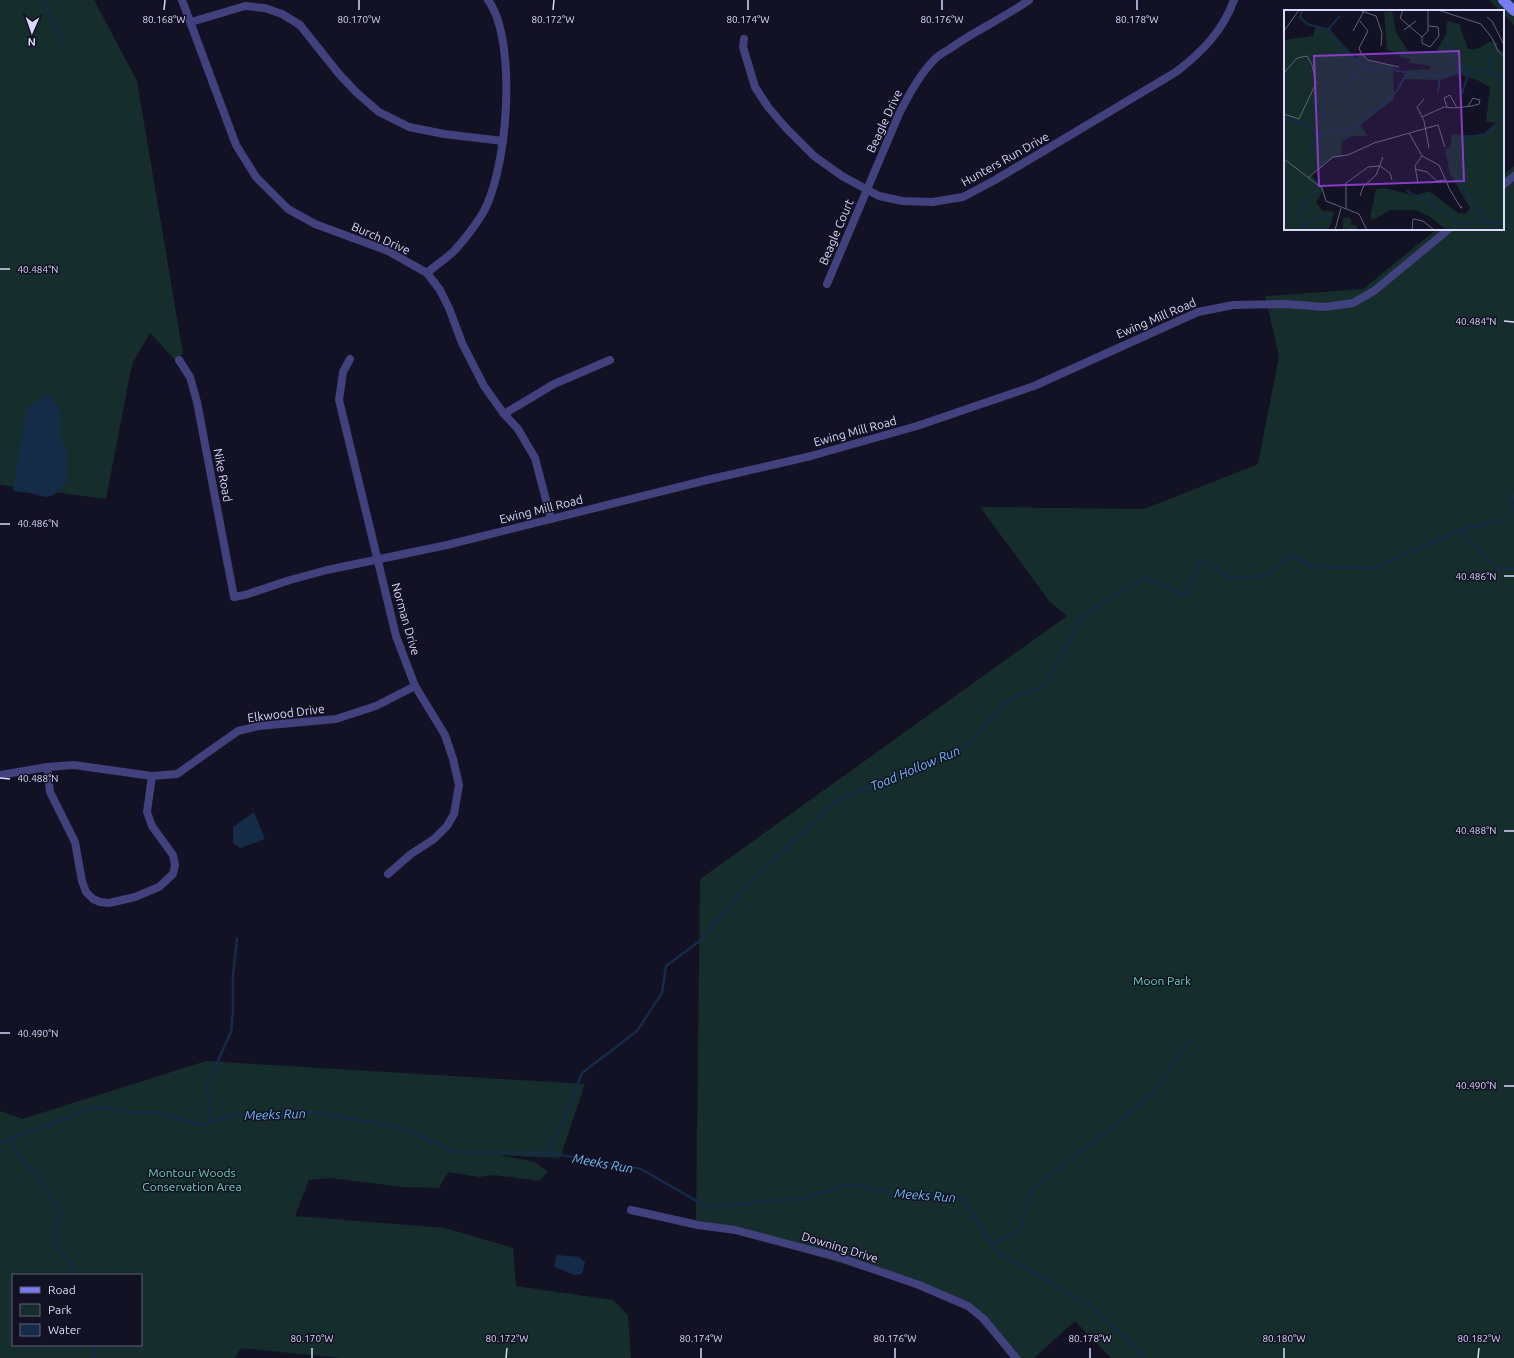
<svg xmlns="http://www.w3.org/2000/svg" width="1514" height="1358" font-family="Ubuntu,sans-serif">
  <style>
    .green { fill: #152d2b; fill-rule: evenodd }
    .water { fill: #152c49 }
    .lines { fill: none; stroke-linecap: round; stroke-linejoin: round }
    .stream { stroke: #152c49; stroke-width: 2.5 }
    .minor { stroke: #41417e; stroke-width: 8 }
    .secondary { stroke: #787bf2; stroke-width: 10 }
    .ticks { fill: none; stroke: #dad8fb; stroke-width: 1.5 }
    .labels { text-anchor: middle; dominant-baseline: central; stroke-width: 3; stroke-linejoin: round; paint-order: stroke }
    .street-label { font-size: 12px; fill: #dad8fb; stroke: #131124 }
    .park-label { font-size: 12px; fill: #6ad4b5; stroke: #131124 }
    .water-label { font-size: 13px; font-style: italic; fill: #70bbf1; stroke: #131124 }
    .inset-river { fill: none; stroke: #152c49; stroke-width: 2 }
    .inset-road { fill: none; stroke: #63617a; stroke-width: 1 }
    .view { fill: #843dc5; fill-opacity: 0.15; stroke: #843dc5; stroke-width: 2 }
    .inset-edge { fill: none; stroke: #dad8fb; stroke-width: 2 }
    .ticks-label { font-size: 10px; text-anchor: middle; fill: #dad8fb; stroke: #131124; stroke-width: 3; stroke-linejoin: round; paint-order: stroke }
  </style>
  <rect width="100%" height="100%" fill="#131124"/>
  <g class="green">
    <path d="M 0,0 L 94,0 L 137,81 L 183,354 L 174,359 L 150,333 L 132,364 L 106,499 L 0,485 Z"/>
    <path d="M 1489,0 L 1514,0 L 1514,25 L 1503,14 L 1503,11 L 1500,11 Z"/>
    <path d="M 1514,166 L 1514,1358 L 1111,1358 L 1075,1321 L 1034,1358 L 1011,1358 L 960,1299 L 696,1220 L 700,879 L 1067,616 L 1050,602 L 980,507 L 1144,509 L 1258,464 L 1279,356 L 1265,296 L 1363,289 L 1437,229 L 1503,229 L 1503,175 Z"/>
    <path d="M 206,1061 L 585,1084 L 560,1158 L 499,1155 L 535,1162 L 548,1172 L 539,1181 L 494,1175 L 479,1177 L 448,1172 L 439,1188 L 403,1187 L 330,1178 L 309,1180 L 295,1216 L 445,1228 L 513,1248 L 516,1286 L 613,1300 L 628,1315 L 631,1358 L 339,1358 L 241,1348 L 235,1358 L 0,1358 L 0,1111 L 22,1119 ZM 13,1275 L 141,1275 L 141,1345 L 13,1345 Z"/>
  </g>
  <g class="water">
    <path d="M 48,393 L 60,410 L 60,438 L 67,451 L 68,480 L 54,495 L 45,497 L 30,493 L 13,491 L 26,409 Z"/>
    <path d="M 254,812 L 265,839 L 240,848 L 233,843 L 233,827 Z"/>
    <path d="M 557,1255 L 579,1257 L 585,1262 L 582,1274 L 575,1275 L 554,1267 Z"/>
  </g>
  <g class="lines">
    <g class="stream">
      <path d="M 42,0 L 64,43"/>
      <path d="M 1460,530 L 1508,519 L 1514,493"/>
      <path d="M 212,1123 L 207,1085 L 231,1032 L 233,1012 L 233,975 L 237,939"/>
      <path d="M 11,1138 L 18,1156 L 36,1174 L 62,1214 L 56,1224 L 55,1246 L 74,1266 L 73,1275"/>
      <path d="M 0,1142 L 42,1128 L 92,1107 L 115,1109 L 132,1113 L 152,1112 L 203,1125 L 234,1115 L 266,1117 L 299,1110 L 399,1127 L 455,1152 L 550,1153 L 641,1169 L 707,1207 L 804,1198 L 851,1184 L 901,1195 L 962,1197 L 996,1251 L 1088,1304 L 1138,1350 L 1144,1358"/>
      <path d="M 550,1153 L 551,1141 L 559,1132 L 582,1073 L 637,1031 L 662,993 L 666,966 L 701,940 L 748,884 L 836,801 L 966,746 L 1008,700 L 1044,687 L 1084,615 L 1145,578 L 1185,595 L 1200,560 L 1234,579 L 1269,575 L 1288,555 L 1316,567 L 1373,568 L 1460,530 L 1498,569 L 1514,569"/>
      <path d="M 991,1244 L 1019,1231 L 1032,1189 L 1112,1128 L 1152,1094 L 1190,1040"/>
      <path d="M 92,1358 L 95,1356 L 93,1345"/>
    </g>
    <g class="minor">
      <path d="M 182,0 L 236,145 L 256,177 L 288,209 L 315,224 L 388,251 L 427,273 L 440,290 L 449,308 L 462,343 L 484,386 L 504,414 L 518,429 L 535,458 L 551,519"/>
      <path d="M 191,22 L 245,6 L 265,8 L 282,14 L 300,25 L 339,74 L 357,93 L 379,112 L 409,127 L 444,134 L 503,141"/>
      <path d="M 744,39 L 743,47 L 755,87 L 768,107 L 786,128 L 814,156 L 842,176 L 879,196 L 902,201 L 932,202 L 963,197 L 995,180 L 1176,72 C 1201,53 1223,31 1234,0"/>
      <path d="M 1503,185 L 1514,176"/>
      <path d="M 427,273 C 436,265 447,258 455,250 C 464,240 474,227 481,216 C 508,174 518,40 488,0"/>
      <path d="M 827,284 L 899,114 C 908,96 919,75 934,60 C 938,55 945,52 951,48 C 976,30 1004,18 1029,0"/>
      <path d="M 350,359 L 343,372 L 339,400 L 396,636 L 415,686 L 445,735 L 453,759 L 459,785 L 454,814 L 447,826 L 434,839 L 411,854 L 388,874"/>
      <path d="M 179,360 L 190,377 L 197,402 L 234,597 L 245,595 L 290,580 L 327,570 L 447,545 L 707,480 L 811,456 L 917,426 L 1034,386 L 1198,312 L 1233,305 L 1286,304 L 1325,307 L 1353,303 L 1374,291 L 1449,229"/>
      <path d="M 504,414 L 554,384 L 610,360"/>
      <path d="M 47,767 L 50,792 L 75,842 L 82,881 L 86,892 L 93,899 L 100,902 L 109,903 L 135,897 L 159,887 L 173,874 L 175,865 L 173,855 L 152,826 L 147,812 L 152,776"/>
      <path d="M 0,775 L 47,767 L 74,765 L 152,776 L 177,774 L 238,731 L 259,726 L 336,719 L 376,706 L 415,686"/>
      <path d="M 631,1210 L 698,1225 L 735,1230 L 841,1258 L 919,1285 L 968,1306 L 984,1319 L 1016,1358"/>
    </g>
    <path class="secondary" d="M 1503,0 L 1514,11"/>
  </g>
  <path class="ticks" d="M 164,10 L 165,0M 359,10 L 359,0M 553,10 L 554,0M 748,10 L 748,0M 942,10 L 942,0M 1137,10 L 1137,0M 0,269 L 10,269M 1504,321 L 1514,322M 0,524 L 10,524M 1504,576 L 1514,576M 0,778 L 10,779M 1504,831 L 1514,831M 0,1033 L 10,1033M 1504,1086 L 1514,1086M 312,1358 L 312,1348M 506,1358 L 507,1348M 701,1358 L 701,1348M 895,1358 L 895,1348M 1090,1358 L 1090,1348M 1284,1358 L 1284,1348M 1478,1358 L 1479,1348"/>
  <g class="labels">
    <g class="street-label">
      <text transform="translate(884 121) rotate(-65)">Beagle Drive</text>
      <text transform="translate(1005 159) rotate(-29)">Hunters Run Drive</text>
      <text transform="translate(836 232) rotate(-67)">Beagle Court</text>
      <text transform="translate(381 238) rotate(24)">Burch Drive</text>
      <text transform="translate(1156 318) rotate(-23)">Ewing Mill Road</text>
      <text transform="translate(855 431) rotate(-15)">Ewing Mill Road</text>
      <text transform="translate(223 475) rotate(79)">Nike Road</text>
      <text transform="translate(541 509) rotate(-14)">Ewing Mill Road</text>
      <text transform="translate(406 619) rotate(74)">Norman Drive</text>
      <text transform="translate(286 713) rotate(-7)">Elkwood Drive</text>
      <text transform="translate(840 1247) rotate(17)">Downing Drive</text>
    </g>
    <g class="park-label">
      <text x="1162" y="980">Moon Park</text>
      <text x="192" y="1172">Montour Woods<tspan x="192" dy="14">Conservation Area</tspan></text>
    </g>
    <g class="water-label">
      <text transform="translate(915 768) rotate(-23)">Toad Hollow Run</text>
      <text transform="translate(275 1114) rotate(-2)">Meeks Run</text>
      <text transform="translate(603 1163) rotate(10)">Meeks Run</text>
      <text transform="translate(925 1195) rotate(4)">Meeks Run</text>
    </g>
  </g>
  <g transform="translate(1284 10)">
    <rect width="220" height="220" fill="#131124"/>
    <path d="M 108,1 L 112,22 L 124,41 L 152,42 L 162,24 L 163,11 L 175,14 L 184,39 L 193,39 L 205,32 L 213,32 L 213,39 L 220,42 L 220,45 L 213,39 L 220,47 L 220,220 L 163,220 L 145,206 L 131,200 L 106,200 L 89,210 L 86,208 L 92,179 L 100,178 L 131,186 L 145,181 L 174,203 L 182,204 L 186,198 L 166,164 L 161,138 L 164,139 L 166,137 L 168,124 L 195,126 L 216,113 L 202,112 L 206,77 L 193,70 L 174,64 L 156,70 L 120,69 L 124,60 L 146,59 L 147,56 L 126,53 L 126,49 L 117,48 L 115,43 L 103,40 L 100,2 ZM 32,15 L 47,21 L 72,48 L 77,43 L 83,50 L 109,56 L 110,89 L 76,115 L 84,126 L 68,126 L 58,131 L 57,147 L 48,148 L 27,165 L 40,179 L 32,192 L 38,200 L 51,202 L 44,220 L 0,220 L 0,30 L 29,26 ZM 64,207 L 68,210 L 66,215 L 72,215 L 74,220 L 59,220 L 59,208 Z" fill="#152d2b"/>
    <path class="inset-river" d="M 18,0 L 16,7 L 23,14 L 46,20 L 47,26 L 66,45 L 84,59 L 108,58 L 114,61 L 147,66 L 167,65 L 181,58 L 187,62 L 191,59 L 210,63 L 220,70M 44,19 L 56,6M 165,21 L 166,43 L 175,62M 204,45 L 207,63M 62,75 L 80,55M 154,82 L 156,65M 178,84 L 185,61M 0,108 L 24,116 L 38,125 L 46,121 L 63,121 L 64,118 L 68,119 L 74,116 L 85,103 L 97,97 L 113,81 L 123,63M 183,127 L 201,124 L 220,107M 26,141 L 33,126 L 38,125M 173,167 L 201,211M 122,180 L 129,185 L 147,188 L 150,197 L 169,206 L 173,214 L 198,211 L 205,214 L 209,212 L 220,214M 19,216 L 33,208 L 48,206M 19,220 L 16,205 L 22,192 L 34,179"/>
    <path class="inset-road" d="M 75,0 L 92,6 L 98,23 L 97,36M 119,0 L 116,8 L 138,27M 154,0 L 197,14 L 208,28 L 214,41 L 220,46M 203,7 L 208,11 L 220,35M 76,11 L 84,21 L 75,38 L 77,43 L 84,50 L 115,57M 120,20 L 132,11M 0,21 L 15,0M 69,21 L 80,1M 138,27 L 138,33 L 146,37 L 155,26 L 154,17 L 145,16M 138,27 L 144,21 L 144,0M 0,63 L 13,48 L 23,46 L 28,55 L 32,73 L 15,109 L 0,104M 140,89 L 133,97 L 140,111 L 145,138M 163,97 L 160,88 L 166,85 L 173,98M 138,107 L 160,97 L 170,98 L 188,96 L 195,94 L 196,90 L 189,88 L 184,96M 125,123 L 138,146 L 155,155 L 166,180 L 177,198 L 178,198 L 177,196M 0,149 L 38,178 L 42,191 L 75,204 L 83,220M 131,159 L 143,162 L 153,171 L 161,170M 25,167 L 49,147 L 64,145 L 90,133 L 154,115 L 161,137M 134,174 L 131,156 L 138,146M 76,186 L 79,177 L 92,165 L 99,147M 62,199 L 62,173 L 84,157 L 96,156 L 106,163 L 108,170M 51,220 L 57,198M 128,220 L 129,209 L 139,211 L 150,220"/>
    <path class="view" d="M 175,41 L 180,171 L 35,176 L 30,46 Z"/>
    <rect width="220" height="220" class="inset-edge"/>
  </g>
  <g class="ticks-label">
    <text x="164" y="23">80.168°W</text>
    <text x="359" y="23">80.170°W</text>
    <text x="553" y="23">80.172°W</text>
    <text x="748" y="23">80.174°W</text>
    <text x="942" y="23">80.176°W</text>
    <text x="1137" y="23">80.178°W</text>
    <text x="38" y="273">40.484°N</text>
    <text x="1476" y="325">40.484°N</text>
    <text x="38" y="527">40.486°N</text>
    <text x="1476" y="580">40.486°N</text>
    <text x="38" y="782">40.488°N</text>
    <text x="1476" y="834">40.488°N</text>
    <text x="38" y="1037">40.490°N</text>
    <text x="1476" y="1089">40.490°N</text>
    <text x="312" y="1342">80.170°W</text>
    <text x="507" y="1342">80.172°W</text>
    <text x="701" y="1342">80.174°W</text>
    <text x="895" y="1342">80.176°W</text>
    <text x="1090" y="1342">80.178°W</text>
    <text x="1284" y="1342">80.180°W</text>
    <text x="1479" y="1342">80.182°W</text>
  </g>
  <rect x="12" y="1274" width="130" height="72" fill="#131124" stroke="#63617a"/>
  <rect x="20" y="1287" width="20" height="6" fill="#787bf2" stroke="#63617a"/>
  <text x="48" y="1294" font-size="12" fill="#dad8fb">Road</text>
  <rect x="20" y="1304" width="20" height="12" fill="#152d2b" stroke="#63617a"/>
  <text x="48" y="1314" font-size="12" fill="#dad8fb">Park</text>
  <rect x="20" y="1324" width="20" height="12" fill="#152c49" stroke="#63617a"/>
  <text x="48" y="1334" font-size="12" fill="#dad8fb">Water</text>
  <g transform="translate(32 32) rotate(182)" stroke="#131124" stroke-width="3" paint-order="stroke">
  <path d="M0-3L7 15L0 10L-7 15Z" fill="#dad8fb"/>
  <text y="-6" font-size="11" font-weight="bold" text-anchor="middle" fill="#dad8fb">N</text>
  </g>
</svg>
